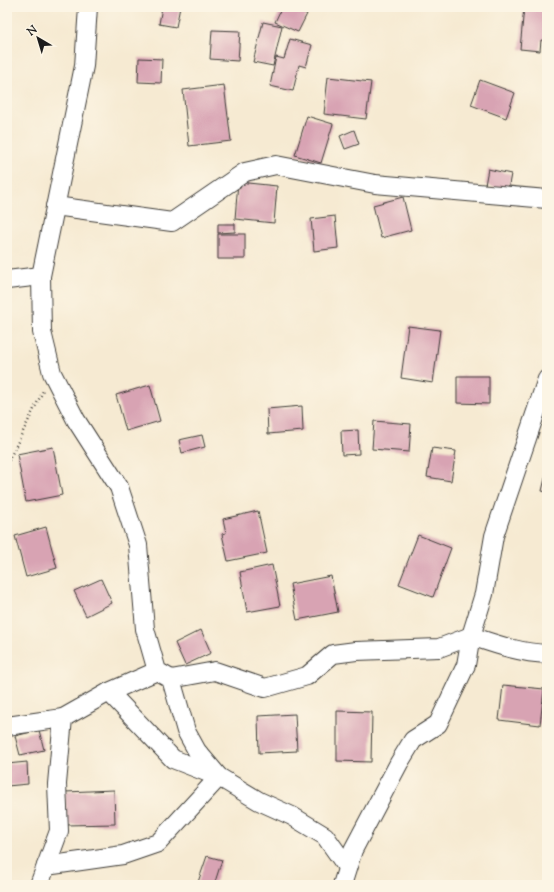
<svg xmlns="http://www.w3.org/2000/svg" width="554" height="892" font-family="'Sorts Mill Goudy',serif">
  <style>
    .building { fill: #d8a3b3 }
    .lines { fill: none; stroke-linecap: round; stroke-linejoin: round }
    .street-casing { stroke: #3d3b37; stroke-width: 20 }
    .path { stroke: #3d3b37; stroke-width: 2.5; stroke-dasharray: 1 3; stroke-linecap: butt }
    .street { stroke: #fff; stroke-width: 18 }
  </style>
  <rect width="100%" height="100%" fill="#fcf5e5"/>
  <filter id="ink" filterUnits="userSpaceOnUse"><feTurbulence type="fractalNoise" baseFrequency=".025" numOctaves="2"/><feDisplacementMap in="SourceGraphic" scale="8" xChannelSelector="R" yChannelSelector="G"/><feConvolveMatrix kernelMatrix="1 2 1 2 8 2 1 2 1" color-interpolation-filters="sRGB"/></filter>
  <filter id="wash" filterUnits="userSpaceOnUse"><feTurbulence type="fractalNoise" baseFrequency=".012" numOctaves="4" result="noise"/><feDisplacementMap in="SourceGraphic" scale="16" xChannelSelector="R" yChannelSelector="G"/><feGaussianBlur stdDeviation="0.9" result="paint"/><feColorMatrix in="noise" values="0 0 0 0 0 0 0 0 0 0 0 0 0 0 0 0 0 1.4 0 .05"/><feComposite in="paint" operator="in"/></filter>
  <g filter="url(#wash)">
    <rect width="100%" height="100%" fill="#f6ead2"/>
    <g id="blocks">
      <g class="building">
        <path d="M 162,7 L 180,7 L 176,27 L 159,24 Z"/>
        <path d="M 282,7 L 291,7 L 307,14 L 298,32 L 275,22 Z"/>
        <path d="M 524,7 L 547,7 L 547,41 L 541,40 L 540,51 L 520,49 Z"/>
        <path d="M 263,22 L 282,26 L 273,66 L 253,62 Z"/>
        <path d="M 212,30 L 240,31 L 238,61 L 210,59 Z"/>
        <path d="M 290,39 L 312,45 L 306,67 L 299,65 L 293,91 L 270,86 L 276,57 L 284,59 Z"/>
        <path d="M 139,58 L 162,59 L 161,83 L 138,82 Z"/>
        <path d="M 328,77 L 371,82 L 366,119 L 324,114 Z"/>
        <path d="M 480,80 L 515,93 L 506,118 L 471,105 Z"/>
        <path d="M 224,85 L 231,141 L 189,146 L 183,90 Z"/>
        <path d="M 307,116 L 333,124 L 321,163 L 295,155 Z"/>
        <path d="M 354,130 L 359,144 L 345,149 L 340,136 Z"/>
        <path d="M 488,169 L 511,174 L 508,190 L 485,185 Z"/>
        <path d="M 238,182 L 277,186 L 274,223 L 235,219 Z"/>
        <path d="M 403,197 L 411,230 L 381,238 L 373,205 Z"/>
        <path d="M 335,216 L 338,248 L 314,251 L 311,219 Z"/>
        <path d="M 218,224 L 235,224 L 235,232 L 218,233 Z"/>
        <rect x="218" y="234" width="27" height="25"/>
        <path d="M 408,326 L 440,330 L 433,383 L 401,378 Z"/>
        <path d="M 457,376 L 489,376 L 489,404 L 457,403 Z"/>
        <path d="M 150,385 L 160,421 L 126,431 L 116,395 Z"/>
        <path d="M 302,406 L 303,431 L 268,434 L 267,409 Z"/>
        <path d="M 374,421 L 411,424 L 409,452 L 372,449 Z"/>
        <path d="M 358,430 L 359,454 L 342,455 L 341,431 Z"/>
        <path d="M 202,435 L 205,447 L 182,453 L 179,440 Z"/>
        <path d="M 53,447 L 62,495 L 26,502 L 17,454 Z"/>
        <path d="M 432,448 L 456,451 L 451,481 L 427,477 Z"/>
        <path d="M 546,474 L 547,474 L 547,492 L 542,491 Z"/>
        <path d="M 258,511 L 267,553 L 228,561 L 222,534 L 226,533 L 223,519 Z"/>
        <path d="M 46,527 L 57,568 L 26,577 L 15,536 Z"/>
        <path d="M 418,535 L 451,548 L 433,597 L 399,584 Z"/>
        <path d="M 272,565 L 280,606 L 247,612 L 240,572 Z"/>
        <path d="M 331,576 L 338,612 L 297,620 L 290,584 Z"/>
        <path d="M 101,579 L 112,603 L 86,616 L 74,591 Z"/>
        <path d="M 201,630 L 211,653 L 185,665 L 175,643 Z"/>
        <path d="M 503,685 L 544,689 L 540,725 L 499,720 Z"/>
        <path d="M 337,711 L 372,712 L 371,762 L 337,761 Z"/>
        <path d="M 295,714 L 297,751 L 259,753 L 258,716 Z"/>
        <path d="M 39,730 L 44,750 L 20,755 L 15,736 Z"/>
        <path d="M 27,762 L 28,784 L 7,786 L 7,764 Z"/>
        <path d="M 114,790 L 115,824 L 66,825 L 65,792 Z"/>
        <path d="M 207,856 L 222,860 L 214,885 L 197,885 Z"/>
      </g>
    </g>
  </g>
  <g filter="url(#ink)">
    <use href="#blocks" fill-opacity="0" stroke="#3d3b37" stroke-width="1"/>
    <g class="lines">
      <g class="street-casing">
        <g id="street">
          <path d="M 88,7 L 84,66 L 41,276 L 42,332 L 52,373 L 76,420 L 119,487 L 138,545 L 145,629 L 157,671 L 171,679 L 186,731 L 197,751 L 219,777 L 259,801 L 292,816 L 325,836 L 347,867"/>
          <path d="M 55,206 L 172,222 L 245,172 L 276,165 L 375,184 L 547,199"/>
          <path d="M 7,280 L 41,276"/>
          <path d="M 171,679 L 215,671 L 265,688 L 307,676 L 333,654 L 356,651 L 439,648 L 471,636 C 495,644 520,653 547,654"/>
          <path d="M 7,726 L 63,718"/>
          <path d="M 46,866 L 123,855 L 158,843 L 219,777 L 173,759 L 109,692"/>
          <path d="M 39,885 L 59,831 L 57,784 L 63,718 L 109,692 L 157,671"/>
          <path d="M 342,885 L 353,850 L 399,763 L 413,740 L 438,724 L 466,665 L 471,636 L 484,594 L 494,536 L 547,379"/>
        </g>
      </g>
      <path class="path" d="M 7,464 L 43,391"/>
      <use href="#street" class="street"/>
    </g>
  </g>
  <rect width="554" height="892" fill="none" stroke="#fcf5e5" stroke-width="24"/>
  <g transform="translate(38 38) rotate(322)" stroke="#fcf5e5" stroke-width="3" paint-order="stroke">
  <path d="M0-3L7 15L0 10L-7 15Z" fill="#1c1c1c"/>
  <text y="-6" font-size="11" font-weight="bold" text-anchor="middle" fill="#1c1c1c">N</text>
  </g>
</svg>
